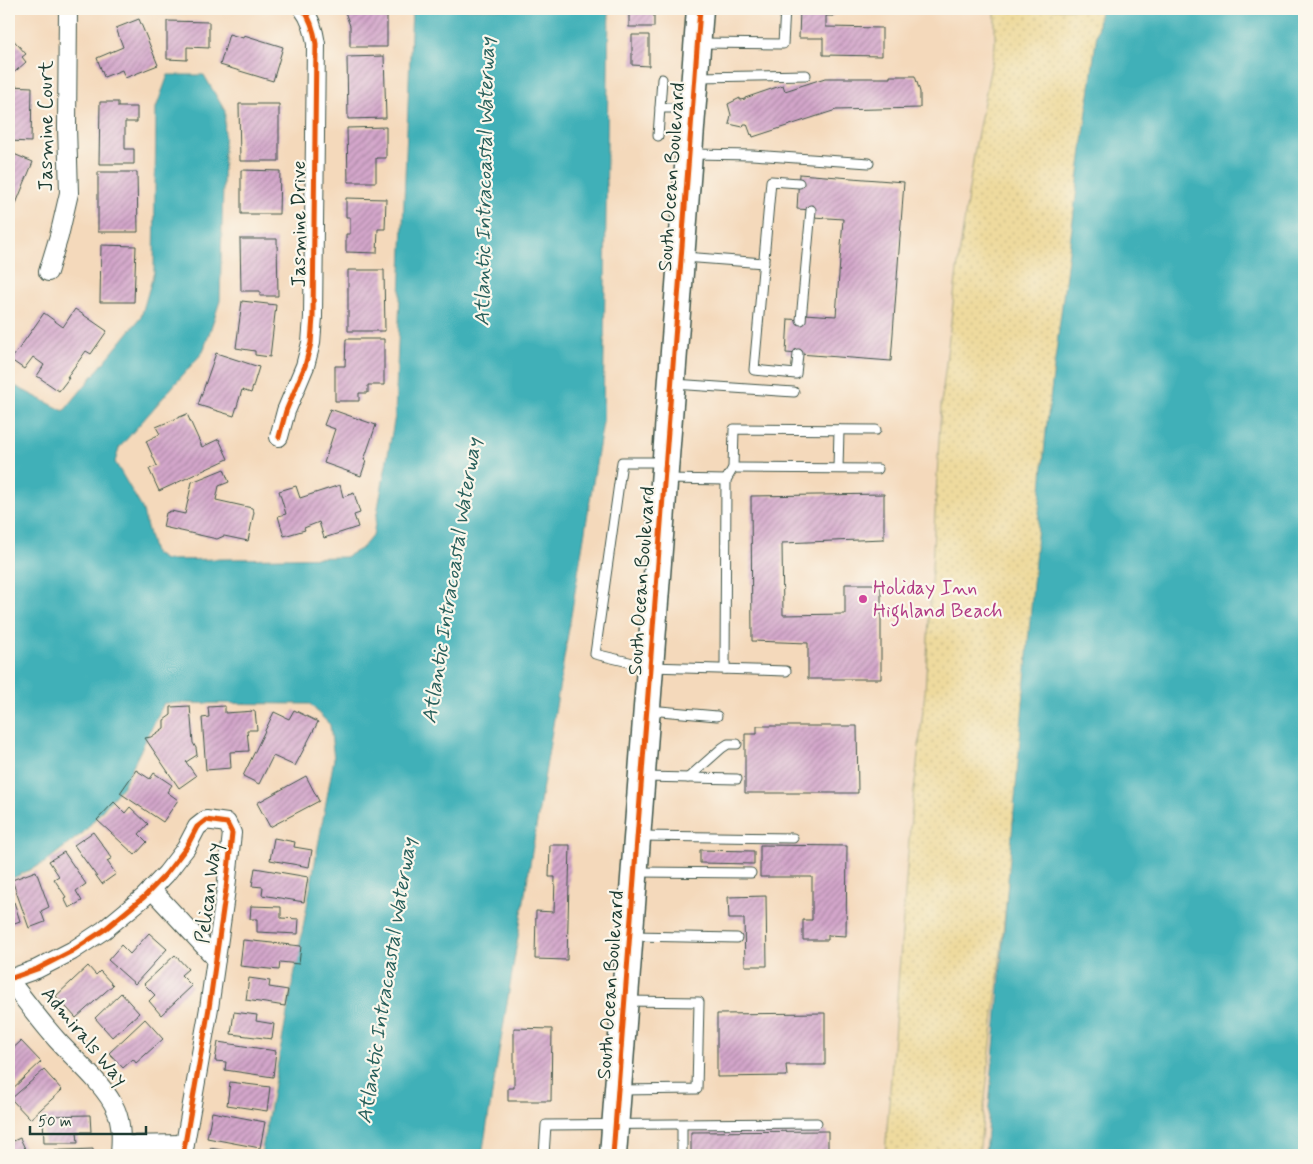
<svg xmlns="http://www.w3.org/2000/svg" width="1313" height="1164" font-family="Mynerve,sans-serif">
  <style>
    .sand { fill: url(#sand-dots); stroke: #868c69 }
    .water { fill: #3fb0b8; stroke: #2f7676 }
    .building { fill: url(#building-hatch) }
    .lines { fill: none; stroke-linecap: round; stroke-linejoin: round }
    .lane-casing { stroke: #3f5448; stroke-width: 11 }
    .street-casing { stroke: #3f5448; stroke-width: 20 }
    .secondary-casing { stroke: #3f5448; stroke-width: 29 }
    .lane { stroke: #fff; stroke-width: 9 }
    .street { stroke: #fff; stroke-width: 18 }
    .secondary { stroke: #fff; stroke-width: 26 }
    .cycleway-casing { stroke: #fbf7ec; stroke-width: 8 }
    .cycleway { stroke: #e8590c; stroke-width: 5 }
    .hotel-dot { fill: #d1479c; stroke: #fbf7ec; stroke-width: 2 }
    .labels { text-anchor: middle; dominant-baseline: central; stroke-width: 4.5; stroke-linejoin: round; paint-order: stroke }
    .street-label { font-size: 20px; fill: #1f3d34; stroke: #fbf7ec }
    .hotel-label { font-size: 20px; fill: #b23c85; stroke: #fbf7ec; text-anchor: start }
    .water-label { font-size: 21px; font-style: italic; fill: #29605c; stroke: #fbf7ec }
  </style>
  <defs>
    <pattern id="sand-dots" width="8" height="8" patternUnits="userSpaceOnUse" patternTransform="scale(1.25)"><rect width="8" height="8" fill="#eeda9e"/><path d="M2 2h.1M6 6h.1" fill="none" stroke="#ccbc89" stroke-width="1.8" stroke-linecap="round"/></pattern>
    <pattern id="building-hatch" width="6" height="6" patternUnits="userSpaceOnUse" patternTransform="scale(1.25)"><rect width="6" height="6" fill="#d3a6ca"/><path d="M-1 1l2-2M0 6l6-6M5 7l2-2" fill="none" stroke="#ab88a5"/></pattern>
  </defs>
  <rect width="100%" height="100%" fill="#fbf7ec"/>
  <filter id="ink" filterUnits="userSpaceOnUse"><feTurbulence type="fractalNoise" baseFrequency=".02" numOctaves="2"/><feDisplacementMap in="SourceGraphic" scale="10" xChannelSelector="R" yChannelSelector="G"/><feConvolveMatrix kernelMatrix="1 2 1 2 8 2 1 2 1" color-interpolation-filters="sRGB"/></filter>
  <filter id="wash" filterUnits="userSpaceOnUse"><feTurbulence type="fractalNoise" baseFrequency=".0096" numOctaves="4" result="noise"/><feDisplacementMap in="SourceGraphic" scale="20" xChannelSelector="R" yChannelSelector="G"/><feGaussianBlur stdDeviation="1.12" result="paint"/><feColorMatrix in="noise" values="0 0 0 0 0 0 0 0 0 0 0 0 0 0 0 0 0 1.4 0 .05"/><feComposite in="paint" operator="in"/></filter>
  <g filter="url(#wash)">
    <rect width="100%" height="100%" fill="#f4d9bb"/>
    <path class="sand" d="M 995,9 L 1102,9 L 979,1155 L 885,1155 L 910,827 L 925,692 L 941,405 L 957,270 L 975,148 L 995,45 Z"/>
    <g class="water">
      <path d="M 412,9 L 609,9 L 603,422 L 482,1155 L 261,1155 L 334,759 L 330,725 L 310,704 L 164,703 L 123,786 L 84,832 L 44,863 L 9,880 L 9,383 L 64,411 L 141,317 L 154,272 L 156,108 L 168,75 L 204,75 L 225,111 L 220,301 L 203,352 L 119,448 L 115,462 L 142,508 L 154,553 L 165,560 L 345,557 L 362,548 L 373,535 L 395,416 Z"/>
      <path d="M 1100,9 L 1304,9 L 1304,1155 L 985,1155 L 1046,430 Z"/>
    </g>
    <g id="blocks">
      <g class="building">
        <path d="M 344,9 L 387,9 L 387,47 L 350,47 L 350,26 Z"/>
        <rect x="629" y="9" width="25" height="18"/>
        <path d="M 800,9 L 833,9 L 833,16 L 826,16 L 826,27 L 882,28 L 882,56 L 823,55 L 823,38 L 799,38 Z"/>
        <path d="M 139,19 L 158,65 L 125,78 L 122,70 L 104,77 L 97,58 L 123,47 L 116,28 Z"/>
        <path d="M 167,21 L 209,22 L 209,48 L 187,47 L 187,60 L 167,59 Z"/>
        <path d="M 229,34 L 243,38 L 244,35 L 283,47 L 273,81 L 220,65 Z"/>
        <path d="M 9,35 L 26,54 L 22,57 L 26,62 L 9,77 Z"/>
        <path d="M 632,35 L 649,35 L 649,66 L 632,65 Z"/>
        <path d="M 384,56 L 386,118 L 348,119 L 347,57 Z"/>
        <path d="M 890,76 L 915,76 L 920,92 L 920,108 L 836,110 L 753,137 L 752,134 L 751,135 L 747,124 L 744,124 L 743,127 L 729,124 L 731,115 L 728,104 L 740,98 L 740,100 L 745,99 L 745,98 L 783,85 L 785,91 L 825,78 L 890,78 Z"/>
        <path d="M 9,86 L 32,87 L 31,142 L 9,141 Z"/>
        <path d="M 100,102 L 118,102 L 118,107 L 137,107 L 137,122 L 125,122 L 125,149 L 134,149 L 134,164 L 99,164 Z"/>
        <path d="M 239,104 L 279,104 L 279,161 L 240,161 Z"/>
        <path d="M 386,127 L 386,158 L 376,158 L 376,182 L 348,182 L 347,128 Z"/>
        <path d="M 9,152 L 33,162 L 13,211 L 9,209 Z"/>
        <path d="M 241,170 L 280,171 L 279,214 L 241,214 Z"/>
        <path d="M 98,172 L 137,172 L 138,232 L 98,232 Z"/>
        <path d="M 799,174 L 904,182 L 891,361 L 786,353 L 788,319 L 804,320 L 804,314 L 836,316 L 843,219 L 813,217 L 813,210 L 797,209 Z"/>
        <path d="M 346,198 L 386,199 L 385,229 L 378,229 L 377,253 L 346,252 L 346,234 L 350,234 L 350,217 L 346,217 Z"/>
        <path d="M 240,239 L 277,239 L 278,296 L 260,296 L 260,291 L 241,291 Z"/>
        <path d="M 101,245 L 136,246 L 134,302 L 100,302 Z"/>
        <path d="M 348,270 L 384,270 L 385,331 L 348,331 Z"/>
        <path d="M 242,301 L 276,305 L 270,357 L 255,355 L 255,351 L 236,348 Z"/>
        <path d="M 75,309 L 107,331 L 91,354 L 86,351 L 67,377 L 69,378 L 59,391 L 37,376 L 44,365 L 33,357 L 24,369 L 11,360 L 44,313 L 63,327 Z"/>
        <path d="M 346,339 L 384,339 L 384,385 L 368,385 L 368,393 L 359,393 L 359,401 L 335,401 L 335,366 L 345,366 Z"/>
        <path d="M 216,353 L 259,367 L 251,393 L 242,390 L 234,416 L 198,405 Z"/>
        <path d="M 330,409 L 376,425 L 364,460 L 366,461 L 361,476 L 324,463 L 335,429 L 324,425 Z"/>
        <path d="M 187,414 L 202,447 L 219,439 L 228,459 L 159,491 L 149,469 L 157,466 L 146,441 L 160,434 L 156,427 Z"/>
        <path d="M 224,469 L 229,482 L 219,486 L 216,500 L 252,508 L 254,512 L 248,541 L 224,536 L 217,539 L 163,527 L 166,513 L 171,511 L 185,514 L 192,482 Z"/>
        <path d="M 340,485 L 343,497 L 354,493 L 360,513 L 354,515 L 358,527 L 324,538 L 319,522 L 304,528 L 305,530 L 284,536 L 278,516 L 286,514 L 279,491 L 296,486 L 300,498 Z"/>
        <path d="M 884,494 L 884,539 L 782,543 L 783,615 L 845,614 L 845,584 L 881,584 L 881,679 L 808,679 L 808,643 L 752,641 L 751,496 Z"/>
        <path d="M 190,706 L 193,743 L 196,748 L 197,755 L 186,762 L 196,776 L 179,788 L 145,738 L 151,737 L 164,728 L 164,720 L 171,715 L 171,707 Z"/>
        <path d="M 225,706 L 225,713 L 255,711 L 257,730 L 247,730 L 249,751 L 230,752 L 231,768 L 206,770 L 202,718 L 209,717 L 208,707 Z"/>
        <path d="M 294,710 L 318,722 L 295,766 L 273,756 L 259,784 L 243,776 L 274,712 L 289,719 Z"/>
        <path d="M 757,726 L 857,726 L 858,793 L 745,793 L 745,734 L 757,734 Z"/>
        <path d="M 136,770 L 150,779 L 154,773 L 172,785 L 167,792 L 178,800 L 163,822 L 120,793 Z"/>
        <path d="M 306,776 L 319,801 L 270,827 L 257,803 Z"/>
        <path d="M 114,802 L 125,813 L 130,807 L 148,824 L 139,834 L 147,842 L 135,855 L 97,820 Z"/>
        <path d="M 93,832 L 112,858 L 107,861 L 116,874 L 102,884 L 74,845 Z"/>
        <path d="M 274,838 L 295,842 L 294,847 L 312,850 L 309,867 L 270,860 Z"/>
        <path d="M 550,845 L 570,845 L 567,960 L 535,959 L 536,911 L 554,912 L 555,877 L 549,877 Z"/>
        <path d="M 760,845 L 847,846 L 846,936 L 828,935 L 828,940 L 803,940 L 803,920 L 812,920 L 812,877 L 760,877 Z"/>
        <path d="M 700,850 L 754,851 L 754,864 L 700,863 Z"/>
        <path d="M 64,852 L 86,884 L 76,891 L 82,901 L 69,908 L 64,898 L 66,897 L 54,879 L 59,876 L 49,861 Z"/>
        <path d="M 255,868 L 308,877 L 304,902 L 262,895 L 263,887 L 252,886 Z"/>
        <path d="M 36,871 L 49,907 L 41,911 L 45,922 L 29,928 L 12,880 Z"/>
        <path d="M 766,896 L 767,966 L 745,966 L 744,919 L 729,919 L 728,897 Z"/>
        <path d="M 14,902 L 20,921 L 9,925 L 9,904 Z"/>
        <path d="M 251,906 L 281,907 L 281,918 L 299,919 L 298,934 L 257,932 L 257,919 L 250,919 Z"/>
        <path d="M 149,933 L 167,949 L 135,984 L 108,960 L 121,945 L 130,954 Z"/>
        <path d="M 243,940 L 301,946 L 299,964 L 280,962 L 279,970 L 240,966 Z"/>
        <path d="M 175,955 L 188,969 L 181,975 L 192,986 L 161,1015 L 149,1001 L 155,995 L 144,984 Z"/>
        <path d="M 88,966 L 96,975 L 100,971 L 113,985 L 76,1018 L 56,996 Z"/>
        <path d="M 249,978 L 270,981 L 269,987 L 288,990 L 285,1006 L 246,1000 Z"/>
        <path d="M 121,993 L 139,1013 L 112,1037 L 95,1018 Z"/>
        <path d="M 234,1012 L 257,1015 L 256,1021 L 274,1024 L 272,1039 L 231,1034 Z"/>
        <path d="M 825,1013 L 825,1065 L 786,1065 L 787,1076 L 717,1077 L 717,1014 Z"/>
        <path d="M 145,1019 L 163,1039 L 136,1063 L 133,1059 L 123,1068 L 109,1053 Z"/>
        <path d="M 514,1028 L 552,1029 L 551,1101 L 508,1101 L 508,1088 L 514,1088 Z"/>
        <path d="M 21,1041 L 41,1062 L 9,1092 L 9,1052 Z"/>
        <path d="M 218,1042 L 276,1051 L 273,1077 L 225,1070 L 226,1062 L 215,1061 Z"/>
        <path d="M 44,1070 L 62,1090 L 30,1119 L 11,1099 Z"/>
        <path d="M 230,1082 L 270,1087 L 267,1111 L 227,1105 Z"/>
        <path d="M 212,1112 L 265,1122 L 260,1148 L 207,1138 Z"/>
        <path d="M 90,1115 L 91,1132 L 77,1132 L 78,1143 L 44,1143 L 43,1116 Z"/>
        <path d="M 828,1131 L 828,1155 L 705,1155 L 705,1153 L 691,1153 L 691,1132 Z"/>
        <path d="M 20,1138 L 28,1155 L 9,1155 L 9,1143 Z"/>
        <path d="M 210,1148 L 245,1154 L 245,1155 L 209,1155 Z"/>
        <path d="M 93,1149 L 93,1155 L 42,1155 L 42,1151 Z"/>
      </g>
    </g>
  </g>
  <g filter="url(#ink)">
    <use href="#blocks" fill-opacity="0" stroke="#3f5448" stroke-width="1"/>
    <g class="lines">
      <g class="lane-casing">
        <g id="lane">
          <path d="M 700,43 L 783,44 L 785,9"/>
          <path d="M 698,77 L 806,75"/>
          <path d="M 660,108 L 690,108"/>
          <path d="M 658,136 L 662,79"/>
          <path d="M 692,154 L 752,155 L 869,163"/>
          <path d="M 684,257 L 764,263"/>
          <path d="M 801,320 L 811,210"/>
          <path d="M 798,354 L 796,374 L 754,370 L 771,181 L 799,183"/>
          <path d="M 674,384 L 794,392"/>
          <path d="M 663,462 L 622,462 L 595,654 L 650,667 L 786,671"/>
          <path d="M 733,468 L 878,469"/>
          <path d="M 838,468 L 839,430"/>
          <path d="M 667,479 L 726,480"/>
          <path d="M 725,669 L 726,480 L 733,468 L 734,429 L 876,430"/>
          <path d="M 649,710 L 717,716"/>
          <path d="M 644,777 L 737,779"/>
          <path d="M 688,778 L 722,748 L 728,744 L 737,744"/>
          <path d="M 640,836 L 793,838"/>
          <path d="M 637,872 L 751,873"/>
          <path d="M 632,936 L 737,938"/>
          <path d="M 620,1090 L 697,1089 L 699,1002 L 626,1001"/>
          <path d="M 544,1155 L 546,1125 L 817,1123"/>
          <path d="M 682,1155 L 682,1125"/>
        </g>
      </g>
      <g class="street-casing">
        <g id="street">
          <path d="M 48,272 L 59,236 L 69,193 L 67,127 L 68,9"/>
          <path d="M 279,437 L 286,411 L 305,366 L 311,343 L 313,317 L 316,44 C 314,30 311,19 303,9"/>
          <path d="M 151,889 L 216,959"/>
          <path d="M 9,979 L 37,969 L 72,951 L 104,930 L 144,897 L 166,874 L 186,848 L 197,827 L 206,820 L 227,823 L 232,833 L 226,889 L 209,1008 L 183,1155"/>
          <path d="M 9,980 C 25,1000 40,1021 57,1040 C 75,1060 106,1086 116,1110 C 122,1124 121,1140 120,1155"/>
          <path d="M 121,1145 L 185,1144"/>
        </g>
      </g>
      <g class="secondary-casing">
        <path id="secondary" d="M 613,1155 L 700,9"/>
      </g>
      <use href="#lane" class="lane"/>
      <use href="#street" class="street"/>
      <use href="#secondary" class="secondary"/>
      <g class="cycleway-casing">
        <g id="cycleway">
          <path d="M 279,437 L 286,411 L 305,366 L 311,343 L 313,317 L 316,44 C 314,30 311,19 303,9"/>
          <path d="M 9,979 L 37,969 L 72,951 L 104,930 L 144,897 L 166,874 L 186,848 L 197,827 L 206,820 L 227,823 L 232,833 L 226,889 L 209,1008 L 183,1155"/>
          <path d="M 613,1155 L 700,9"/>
        </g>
      </g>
      <use href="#cycleway" class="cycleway"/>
    </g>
  </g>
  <circle class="hotel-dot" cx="863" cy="599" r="5"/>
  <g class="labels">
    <g class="street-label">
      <text transform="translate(46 126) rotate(-90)">Jasmine Court</text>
      <text transform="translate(672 177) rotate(-86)">South Ocean Boulevard</text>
      <text transform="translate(299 224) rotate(-90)">Jasmine Drive</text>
      <text transform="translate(642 581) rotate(-86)">South Ocean Boulevard</text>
      <text transform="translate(209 893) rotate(-83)">Pelican Way</text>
      <text transform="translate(611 985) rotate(-86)">South Ocean Boulevard</text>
      <text transform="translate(84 1037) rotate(50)">Admirals Way</text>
    </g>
    <g class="hotel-label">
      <text x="873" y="588">Holiday Inn<tspan x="873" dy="23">Highland Beach</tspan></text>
    </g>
    <g class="water-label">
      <text transform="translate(485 182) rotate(-89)">Atlantic Intracoastal Waterway</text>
      <text transform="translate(452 581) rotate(-81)">Atlantic Intracoastal Waterway</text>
      <text transform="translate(387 981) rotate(-81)">Atlantic Intracoastal Waterway</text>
    </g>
  </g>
  <rect width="1313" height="1164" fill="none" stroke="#fbf7ec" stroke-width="30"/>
  <path d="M30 1126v8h116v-8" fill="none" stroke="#1f3d34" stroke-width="2.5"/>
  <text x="38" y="1126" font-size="15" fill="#1f3d34" stroke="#fbf7ec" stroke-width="4" paint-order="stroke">50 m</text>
</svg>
